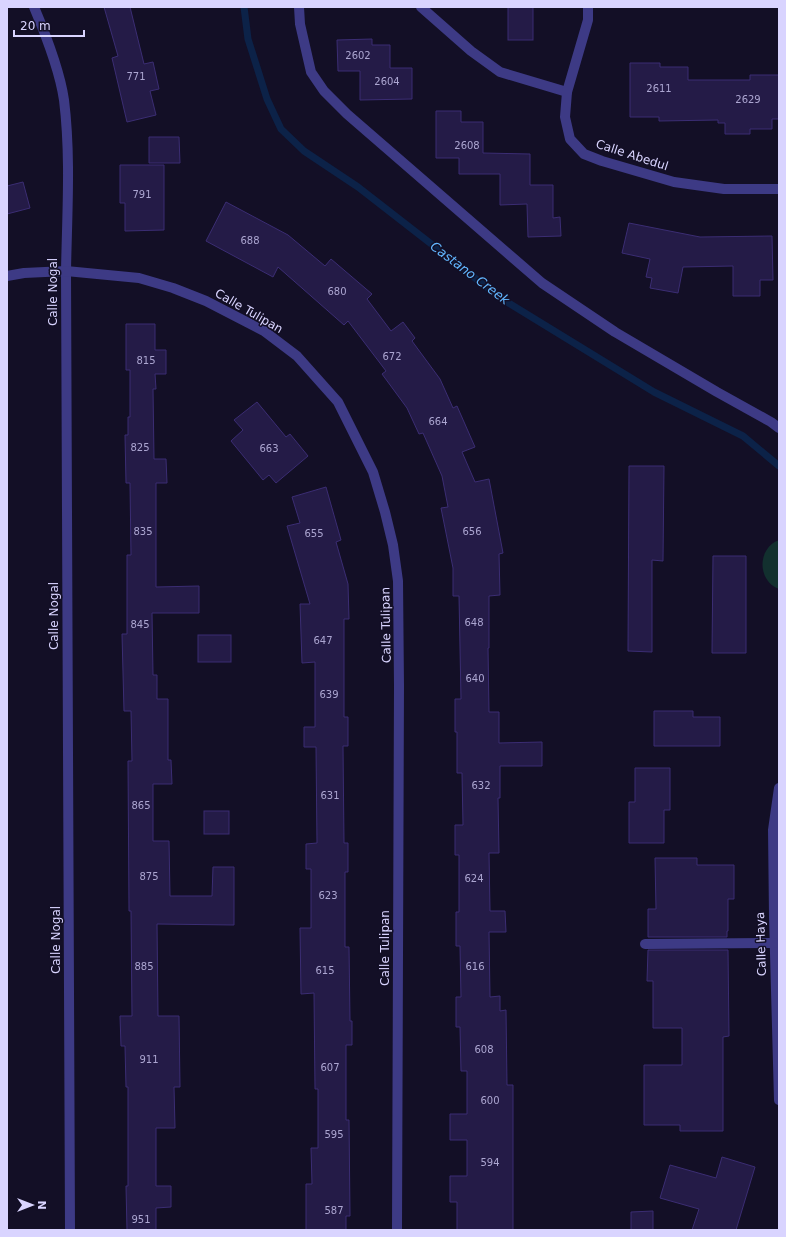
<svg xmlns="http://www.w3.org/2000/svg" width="786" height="1237" font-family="'DejaVu Sans',sans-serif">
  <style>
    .green { fill: #12302f }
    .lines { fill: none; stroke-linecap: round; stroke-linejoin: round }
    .stream { stroke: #0c2248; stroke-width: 7 }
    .building { fill: #241b47; stroke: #3b2d73 }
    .minor { stroke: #3d3a85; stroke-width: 10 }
    .labels { text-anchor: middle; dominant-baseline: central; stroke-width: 3; stroke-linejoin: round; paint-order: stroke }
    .number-label { font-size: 10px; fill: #aca6d1 }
    .street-label { font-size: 12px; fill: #d9d4ff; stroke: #130f26 }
    .water-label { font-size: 13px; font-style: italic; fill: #62b6ff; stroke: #130f26 }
  </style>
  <rect width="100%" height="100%" fill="#130f26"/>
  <path class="green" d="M 779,540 L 779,589 C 757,581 757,548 779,540 Z"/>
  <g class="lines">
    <path class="stream" d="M 244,7 L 248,39 L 267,99 L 281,129 L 304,151 L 358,187 L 502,299 L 654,392 L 743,436 L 779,466"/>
  </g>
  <g class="building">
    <path d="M 104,7 L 130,7 L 144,64 L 153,62 L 159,89 L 150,91 L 156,115 L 127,122 L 112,58 L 118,56 Z"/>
    <rect x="508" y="7" width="25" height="33"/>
    <path d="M 372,39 L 372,45 L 390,45 L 390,68 L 412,68 L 412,99 L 360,100 L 360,71 L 338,71 L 337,40 Z"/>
    <path d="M 630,63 L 660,63 L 660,67 L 688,67 L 688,80 L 750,80 L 750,75 L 779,75 L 779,119 L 772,119 L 772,129 L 750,129 L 750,134 L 725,134 L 725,123 L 718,123 L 718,120 L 659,121 L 659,117 L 630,117 Z"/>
    <path d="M 436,111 L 461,111 L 461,122 L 483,122 L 483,153 L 530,154 L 530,185 L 553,185 L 553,218 L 560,217 L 561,236 L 528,237 L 527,204 L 500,205 L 500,174 L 459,174 L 459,158 L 436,158 Z"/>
    <path d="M 149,137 L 179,137 L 180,163 L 149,163 Z"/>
    <path d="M 120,165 L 164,165 L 164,230 L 125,231 L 125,203 L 120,203 Z"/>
    <path d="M 23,182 L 30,208 L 7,214 L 7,186 Z"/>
    <path d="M 226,202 L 288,235 L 325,266 L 331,259 L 372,294 L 367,299 L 391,331 L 403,322 L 415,338 L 412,341 L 440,379 L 453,408 L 457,406 L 475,447 L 462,452 L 475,482 L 489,479 L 503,553 L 499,554 L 500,595 L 489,596 L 489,648 L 488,648 L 489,712 L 499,712 L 499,743 L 542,742 L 542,766 L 500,766 L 500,798 L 498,798 L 499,853 L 489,853 L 490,911 L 505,911 L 506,932 L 489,932 L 490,997 L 500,996 L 500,1011 L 506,1010 L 507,1085 L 513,1085 L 513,1230 L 457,1230 L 457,1202 L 450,1202 L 450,1176 L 467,1176 L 467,1140 L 450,1140 L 450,1114 L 467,1114 L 467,1071 L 461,1071 L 460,1027 L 456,1027 L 456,997 L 461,997 L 460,946 L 456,946 L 456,912 L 459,912 L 459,855 L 455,855 L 455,825 L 463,825 L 462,773 L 457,773 L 457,732 L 455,732 L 455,699 L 461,699 L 459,596 L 453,596 L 453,568 L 441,508 L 448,507 L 442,476 L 423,433 L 419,434 L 407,408 L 382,374 L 386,371 L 348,321 L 344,325 L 278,267 L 273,277 L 206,241 Z"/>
    <path d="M 629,223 L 700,237 L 772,236 L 773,280 L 760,280 L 760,296 L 733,296 L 733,266 L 683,267 L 678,293 L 650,288 L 652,278 L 646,277 L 650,259 L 622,253 Z"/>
    <path d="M 126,324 L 155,324 L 155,350 L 166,350 L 166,374 L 155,374 L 156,389 L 153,389 L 154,459 L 166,459 L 167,483 L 156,483 L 156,587 L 199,586 L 199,613 L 152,613 L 153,675 L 157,675 L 157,699 L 168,699 L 168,760 L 171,760 L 172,784 L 153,784 L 153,841 L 169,841 L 170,896 L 212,896 L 213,867 L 234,867 L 234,925 L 157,924 L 158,1016 L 179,1016 L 180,1087 L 174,1087 L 175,1128 L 156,1128 L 156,1186 L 171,1186 L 171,1207 L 156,1208 L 156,1230 L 127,1230 L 126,1186 L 128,1186 L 128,1087 L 126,1087 L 125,1046 L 121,1046 L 120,1016 L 132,1016 L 131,911 L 129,911 L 128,761 L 132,761 L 131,711 L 124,711 L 122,634 L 127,634 L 127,555 L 131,555 L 130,483 L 126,483 L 125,435 L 128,435 L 128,417 L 130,417 L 130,370 L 126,370 Z"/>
    <path d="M 257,402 L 286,437 L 290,434 L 308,456 L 276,483 L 269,475 L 263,480 L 231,441 L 243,430 L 234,420 Z"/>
    <path d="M 629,466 L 664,466 L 663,561 L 652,560 L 652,652 L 628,651 Z"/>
    <path d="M 326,487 L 341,540 L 336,542 L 348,584 L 349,619 L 344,619 L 344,717 L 348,717 L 348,746 L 343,746 L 344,843 L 348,843 L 348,872 L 345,872 L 345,947 L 349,947 L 350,1021 L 352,1021 L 352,1045 L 346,1045 L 346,1120 L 349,1120 L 350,1216 L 346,1216 L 346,1230 L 306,1230 L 306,1184 L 312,1184 L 311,1148 L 318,1148 L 318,1089 L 315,1089 L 314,993 L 301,994 L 300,928 L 311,928 L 311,869 L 306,869 L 306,844 L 317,843 L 316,747 L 304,747 L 304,727 L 315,727 L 315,662 L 302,663 L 300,604 L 310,604 L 287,526 L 300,523 L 292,497 Z"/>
    <path d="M 713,556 L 746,556 L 746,653 L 712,653 Z"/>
    <rect x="198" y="635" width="33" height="27"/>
    <path d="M 654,711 L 693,711 L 693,717 L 720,717 L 720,746 L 654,746 Z"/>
    <path d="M 635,768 L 670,768 L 670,810 L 664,810 L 664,843 L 629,843 L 629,802 L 635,802 Z"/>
    <rect x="204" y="811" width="25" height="23"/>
    <path d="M 655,858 L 697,858 L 697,865 L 734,865 L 734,899 L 728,899 L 728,931 L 727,931 L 727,937 L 648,937 L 648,909 L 656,909 Z"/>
    <path d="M 648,950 L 728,950 L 729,1036 L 723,1037 L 723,1131 L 680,1131 L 680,1125 L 644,1125 L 644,1065 L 682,1065 L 682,1028 L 653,1028 L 653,981 L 647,981 Z"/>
    <path d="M 722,1157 L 755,1167 L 736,1230 L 692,1230 L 699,1209 L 660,1198 L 670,1165 L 716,1178 Z"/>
    <path d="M 653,1211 L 653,1230 L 631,1230 L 631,1212 Z"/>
  </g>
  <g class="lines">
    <g class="minor">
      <path d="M 34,7 C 45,33 60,72 64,100 C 71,157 67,214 66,271 L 70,1230"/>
      <path d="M 299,7 L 300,24 L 311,72 L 324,91 L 347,114 L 542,283 L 615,332 L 717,392 L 771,422 L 779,428"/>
      <path d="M 421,7 L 471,51 L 500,72 L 567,92"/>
      <path d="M 588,7 L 588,20 L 567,92 L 565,117 L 570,139 L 584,154 L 602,161 L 674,182 L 724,189 L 779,189"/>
      <path d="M 7,276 L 24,273 L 66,271 L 139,278 L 173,288 L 206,301 L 264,331 L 297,356 L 338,402 L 373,472 L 385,512 L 393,545 L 398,581 L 399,686 L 397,1230"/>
      <path d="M 779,788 L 773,830 L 774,917 L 779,1100"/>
      <path d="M 645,944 L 774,943"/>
    </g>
  </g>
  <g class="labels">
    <g class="number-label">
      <text x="358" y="55">2602</text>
      <text x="136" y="76">771</text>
      <text x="387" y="81">2604</text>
      <text x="659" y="88">2611</text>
      <text x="748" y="99">2629</text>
      <text x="467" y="145">2608</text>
      <text x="142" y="194">791</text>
      <text x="250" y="240">688</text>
      <text x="337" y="291">680</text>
      <text x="392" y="356">672</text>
      <text x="146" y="360">815</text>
      <text x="438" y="421">664</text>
      <text x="140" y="447">825</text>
      <text x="269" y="448">663</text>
      <text x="143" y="531">835</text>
      <text x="472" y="531">656</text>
      <text x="314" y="533">655</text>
      <text x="474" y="622">648</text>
      <text x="140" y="624">845</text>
      <text x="323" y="640">647</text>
      <text x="475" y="678">640</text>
      <text x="329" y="694">639</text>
      <text x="481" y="785">632</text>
      <text x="330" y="795">631</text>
      <text x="141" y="805">865</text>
      <text x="149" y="876">875</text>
      <text x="474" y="878">624</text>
      <text x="328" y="895">623</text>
      <text x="144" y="966">885</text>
      <text x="475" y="966">616</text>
      <text x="325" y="970">615</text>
      <text x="484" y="1049">608</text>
      <text x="149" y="1059">911</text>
      <text x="330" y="1067">607</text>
      <text x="490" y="1100">600</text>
      <text x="334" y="1134">595</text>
      <text x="490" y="1162">594</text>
      <text x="334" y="1210">587</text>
      <text x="141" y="1219">951</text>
    </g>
    <g class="street-label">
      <text transform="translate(632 155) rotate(18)">Calle Abedul</text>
      <text transform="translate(53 292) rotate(-90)">Calle Nogal</text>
      <text transform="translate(249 311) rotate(30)">Calle Tulipan</text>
      <text transform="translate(54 616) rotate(-90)">Calle Nogal</text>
      <text transform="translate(386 625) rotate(-91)">Calle Tulipan</text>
      <text transform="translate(56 940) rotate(-90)">Calle Nogal</text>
      <text transform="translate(761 944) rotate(-92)">Calle Haya</text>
      <text transform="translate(385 948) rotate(-90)">Calle Tulipan</text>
    </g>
    <g class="water-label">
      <text transform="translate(470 273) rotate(37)">Castano Creek</text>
    </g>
  </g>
  <rect width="786" height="1237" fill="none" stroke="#d9d4ff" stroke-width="16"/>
  <g transform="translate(32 1205) rotate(90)" stroke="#130f26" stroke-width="3" paint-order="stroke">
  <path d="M0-3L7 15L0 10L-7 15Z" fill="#d9d4ff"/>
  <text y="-6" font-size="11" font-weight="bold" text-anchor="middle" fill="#d9d4ff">N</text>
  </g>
  <path d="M14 30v6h70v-6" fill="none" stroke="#d9d4ff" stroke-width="2"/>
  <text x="20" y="30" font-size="12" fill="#d9d4ff" stroke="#130f26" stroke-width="3" paint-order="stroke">20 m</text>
</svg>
